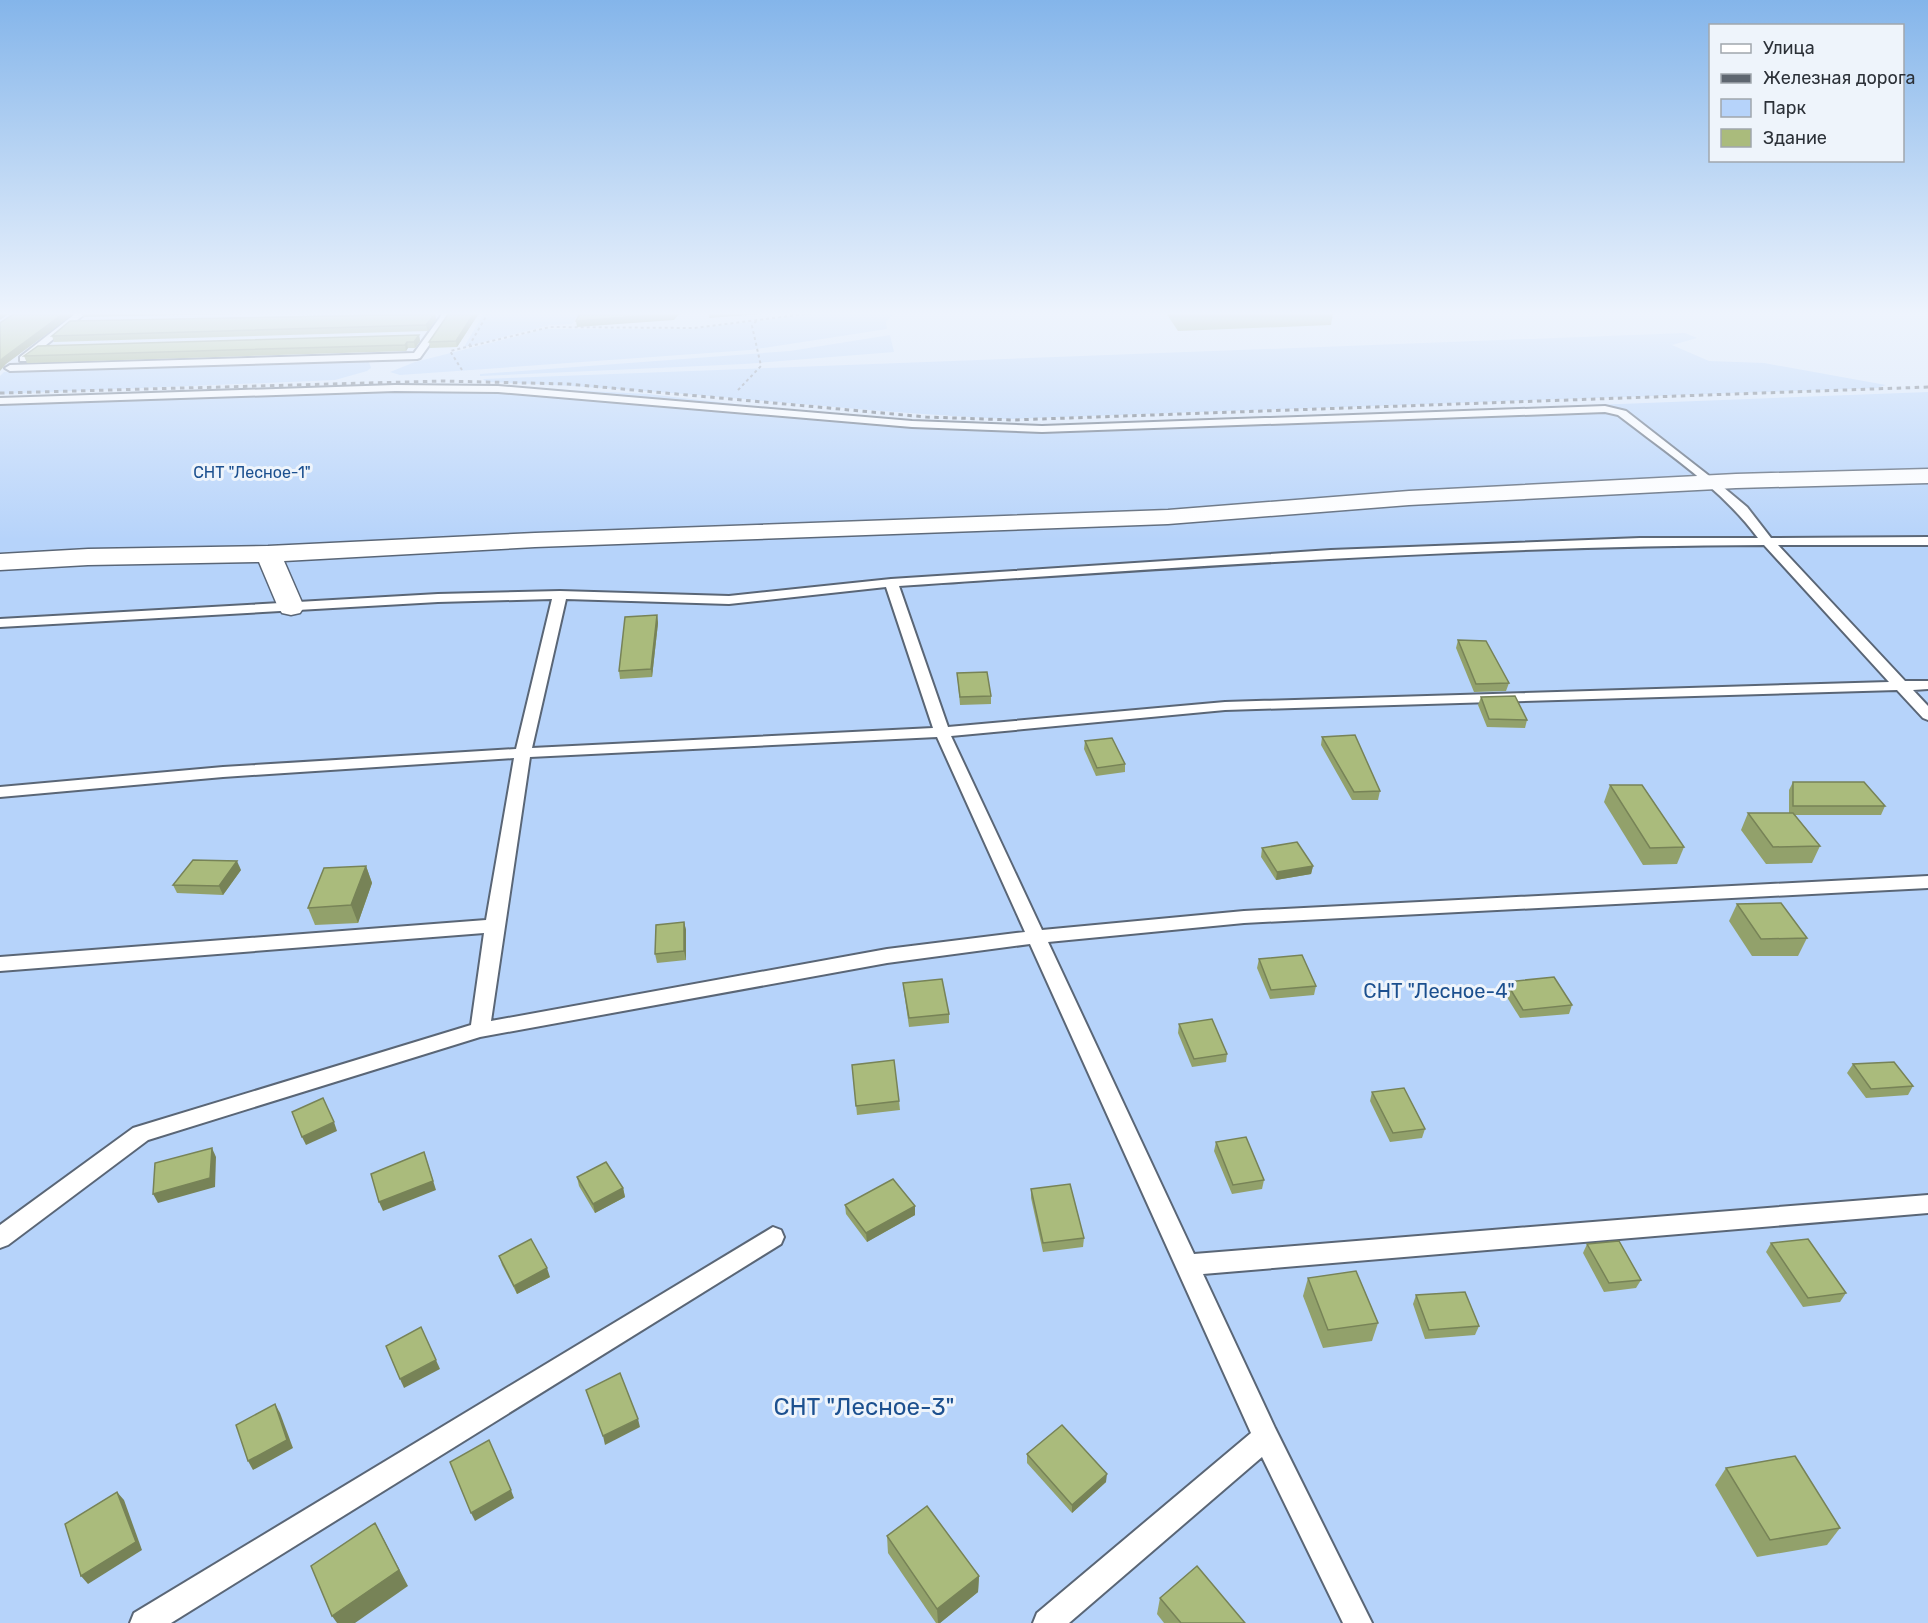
<svg xmlns="http://www.w3.org/2000/svg" width="1928" height="1623" font-family="Rubik,sans-serif">
  <style>
    .green { fill: #b6d3fa }
    .lines { fill: none; stroke-linecap: round; stroke-linejoin: round }
    .service-casing { stroke: #5a6676; stroke-width: 4 }
    .minor-casing { stroke: #5a6676; stroke-width: 3 }
    .path { stroke: #808996; stroke-width: 2; stroke-dasharray: 3 3; stroke-linecap: butt }
    .service { fill: #fff; fill-rule: evenodd }
    .minor { fill: #fff; fill-rule: evenodd }
    .rail { stroke: #5e6670; stroke-width: 3; stroke-dasharray: 4.5 4.5; stroke-linecap: butt }
    .wall { fill: #92a16b }
    .shaded-wall { fill: #778357 }
    .building { fill: #aabb7c; stroke: #778357; stroke-width: 1.5 }
    .labels { text-anchor: middle; dominant-baseline: central; stroke-width: 6; stroke-linejoin: round; paint-order: stroke }
    .far-park-label { font-size: 16px; fill: #1c508f; stroke: #eef4fb }
    .park-label { font-size: 20px; fill: #1c508f; stroke: #eef4fb }
    .near-park-label { font-size: 24px; fill: #1c508f; stroke: #eef4fb }
  </style>
  <rect width="100%" height="100%" fill="#d9e7fa"/>
  <g class="green">
    <path d="M 484,313 L 579,313 L 572,324 L 550,325 L 464,347 Z"/>
    <path d="M 819,313 L 894,313 L 886,322 L 887,329 L 750,350 L 400,375 L 390,372 L 415,362 L 545,329 L 692,329 Z"/>
    <path d="M 1685,333 L 1697,338 L 1672,345 L 1709,361 L 1764,363 L 1886,385 L 1877,388 L 1008,419 C 833,411 660,387 486,382 L 483,379 Z"/>
    <path d="M 890,335 L 894,352 L 744,364 L 480,376 L 480,374 L 790,351 Z"/>
    <path d="M 369,362 L 371,368 L 367,371 L 335,380 L 0,394 L 0,376 L 4,372 Z"/>
    <path d="M 487,386 L 647,394 L 868,419 L 1027,427 L 1928,392 L 1928,1623 L 0,1623 L 0,398 L 264,388 Z"/>
  </g>
  <g class="lines">
    <g class="service-casing">
      <g id="service">
        <path d="M 76,313 L 86,313 L 26,361 L 20,361 L 20,357 Z"/>
        <path d="M 443,313 L 452,313 L 420,358 L 417,359 L 10,371 L 5,368 L 10,365 L 414,353 Z"/>
        <path d="M 395,385 L 498,386 L 912,421 L 1042,426 L 1605,406 L 1626,411 L 1717,482 L 1747,507 L 1771,538 L 1928,537 L 1928,545 L 1778,545 L 1905,681 L 1928,681 L 1928,689 L 1913,690 L 1928,706 L 1928,720 L 1923,718 L 1897,690 L 1225,710 L 951,736 L 1042,930 L 1244,911 L 1928,876 L 1928,888 L 1244,923 L 1048,942 L 1194,1254 L 1928,1195 L 1928,1213 L 1203,1274 L 1275,1428 L 1372,1623 L 1343,1623 L 1262,1457 L 1069,1623 L 1033,1623 L 1037,1613 L 1251,1433 L 1030,944 L 887,963 L 480,1037 L 148,1140 L 8,1245 L 0,1248 L 0,1225 L 133,1128 L 471,1025 L 484,933 L 0,971 L 0,957 L 486,920 L 514,758 L 223,777 L 0,797 L 0,787 L 223,767 L 516,749 L 552,599 L 438,602 L 0,627 L 0,619 L 438,594 L 560,591 L 729,596 L 891,579 L 1331,550 L 1640,538 L 1758,538 C 1721,488 1667,453 1618,415 L 1605,412 L 1042,432 L 912,427 L 498,392 L 395,391 L 0,404 L 0,398 ZM 1764,545 L 1889,682 L 1225,702 L 948,727 L 899,586 C 1187,567 1475,546 1764,545 ZM 886,587 L 933,728 L 532,748 L 566,599 L 729,604 ZM 937,737 L 1025,932 L 887,949 L 491,1021 L 530,757 Z"/>
        <path d="M 773,1227 L 781,1230 L 784,1237 L 781,1244 L 171,1623 L 130,1623 L 134,1613 Z"/>
      </g>
    </g>
    <g class="minor-casing">
      <path id="minor" d="M 1928,469 L 1928,483 L 1736,488 L 1409,505 L 1168,524 L 535,547 L 284,561 L 304,607 L 300,613 L 291,615 L 282,613 L 278,607 L 259,562 L 88,565 L 0,570 L 0,554 L 88,549 L 268,546 L 535,533 L 1168,510 L 1409,491 L 1736,474 Z"/>
    </g>
    <g class="path">
      <path d="M 469,346 L 488,313"/>
      <path d="M 462,370 L 450,351 L 550,327 L 694,328 L 813,313"/>
      <path d="M 738,390 L 761,366 L 752,326 L 757,320"/>
    </g>
    <use href="#service" class="service"/>
    <use href="#minor" class="minor"/>
    <path class="rail" d="M 0,393 L 442,381 L 568,384 L 926,417 L 1013,420 L 1928,387"/>
  </g>
  <g class="wall">
    <path d="M 81,313 L 298,313 L 84,317 Z"/>
    <path d="M 479,313 L 457,347 L 430,348 L 429,342 Z"/>
    <path d="M 1166,313 L 1333,313 L 1331,325 L 1178,331 Z"/>
    <path d="M 435,314 L 436,319 L 428,331 L 54,342 L 52,336 Z"/>
    <path d="M 419,335 L 420,341 L 415,348 L 408,348 L 406,351 L 27,363 L 24,356 Z"/>
    <path d="M 657,615 L 658,623 L 652,677 L 620,679 L 619,671 Z"/>
    <path d="M 1458,640 L 1509,683 L 1506,691 L 1474,692 L 1456,648 Z"/>
    <path d="M 957,673 L 991,696 L 991,704 L 960,705 Z"/>
    <path d="M 1481,697 L 1527,720 L 1525,728 L 1487,727 L 1478,705 Z"/>
    <path d="M 1322,737 L 1380,791 L 1378,800 L 1352,800 L 1321,745 Z"/>
    <path d="M 1085,741 L 1125,764 L 1125,772 L 1096,776 L 1084,749 Z"/>
    <path d="M 1793,782 L 1885,806 L 1881,815 L 1795,815 L 1820,846 L 1812,863 L 1766,864 L 1741,830 L 1748,813 L 1789,813 L 1789,790 Z"/>
    <path d="M 1610,785 L 1684,847 L 1677,864 L 1643,865 L 1604,802 Z"/>
    <path d="M 1262,848 L 1313,866 L 1311,874 L 1276,880 L 1261,857 Z"/>
    <path d="M 366,866 L 372,883 L 358,923 L 315,925 L 308,908 Z"/>
    <path d="M 241,870 L 223,895 L 177,893 L 173,885 Z"/>
    <path d="M 1737,904 L 1807,938 L 1798,956 L 1752,956 L 1729,921 Z"/>
    <path d="M 684,922 L 686,930 L 686,960 L 657,963 L 655,954 Z"/>
    <path d="M 1259,959 L 1316,986 L 1314,995 L 1270,999 L 1257,968 Z"/>
    <path d="M 1506,982 L 1572,1005 L 1569,1014 L 1520,1018 L 1503,991 Z"/>
    <path d="M 903,983 L 949,1014 L 949,1023 L 909,1027 L 904,992 Z"/>
    <path d="M 1179,1024 L 1227,1054 L 1226,1062 L 1192,1067 L 1178,1033 Z"/>
    <path d="M 1853,1064 L 1913,1086 L 1908,1095 L 1866,1098 L 1847,1073 Z"/>
    <path d="M 852,1065 L 899,1101 L 900,1110 L 857,1115 Z"/>
    <path d="M 1372,1092 L 1425,1129 L 1422,1138 L 1390,1142 L 1370,1101 Z"/>
    <path d="M 1216,1142 L 1264,1180 L 1262,1189 L 1232,1194 L 1214,1151 Z"/>
    <path d="M 577,1177 L 623,1188 L 625,1197 L 595,1213 L 579,1186 Z"/>
    <path d="M 1031,1189 L 1084,1238 L 1083,1247 L 1043,1252 L 1031,1198 Z"/>
    <path d="M 845,1205 L 915,1215 L 867,1242 L 846,1214 Z"/>
    <path d="M 1771,1243 L 1846,1293 L 1840,1302 L 1803,1307 L 1766,1252 Z"/>
    <path d="M 1587,1244 L 1641,1280 L 1636,1288 L 1604,1292 L 1583,1253 Z"/>
    <path d="M 499,1256 L 550,1277 L 517,1294 L 502,1265 Z"/>
    <path d="M 1308,1278 L 1378,1323 L 1372,1341 L 1323,1348 L 1303,1296 Z"/>
    <path d="M 1416,1295 L 1479,1326 L 1475,1335 L 1425,1339 L 1413,1304 Z"/>
    <path d="M 1027,1454 L 1106,1482 L 1072,1513 L 1027,1463 Z"/>
    <path d="M 1726,1468 L 1840,1528 L 1827,1545 L 1757,1557 L 1715,1485 Z"/>
    <path d="M 887,1536 L 979,1576 L 978,1592 L 940,1623 L 936,1623 L 888,1553 Z"/>
    <path d="M 1160,1598 L 1245,1623 L 1164,1623 L 1157,1614 Z"/>
  </g>
  <g class="shaded-wall">
    <path d="M 0,313 L 10,313 L 0,320 Z"/>
    <path d="M 64,313 L 75,313 L 6,364 L 0,371 L 0,361 L 3,358 Z"/>
    <path d="M 474,313 L 479,313 L 457,347 L 456,341 Z"/>
    <path d="M 674,313 L 680,313 L 674,320 L 577,327 L 576,321 Z"/>
    <path d="M 709,313 L 774,313 L 709,318 Z"/>
    <path d="M 435,314 L 436,319 L 428,331 L 426,325 Z"/>
    <path d="M 419,335 L 420,341 L 415,348 L 414,342 Z"/>
    <path d="M 407,342 L 408,348 L 406,351 L 405,345 Z"/>
    <path d="M 657,615 L 658,623 L 652,677 L 651,669 Z"/>
    <path d="M 237,861 L 241,870 L 223,895 L 219,886 Z"/>
    <path d="M 366,866 L 372,883 L 358,923 L 351,905 Z"/>
    <path d="M 1313,866 L 1311,874 L 1276,880 L 1277,872 Z"/>
    <path d="M 684,922 L 686,930 L 686,960 L 684,951 Z"/>
    <path d="M 334,1122 L 337,1131 L 306,1145 L 302,1137 Z"/>
    <path d="M 212,1148 L 216,1157 L 215,1187 L 158,1203 L 153,1194 Z"/>
    <path d="M 424,1152 L 436,1190 L 383,1211 L 379,1202 Z"/>
    <path d="M 623,1188 L 625,1197 L 595,1213 L 593,1204 Z"/>
    <path d="M 915,1206 L 915,1215 L 867,1242 L 866,1233 Z"/>
    <path d="M 547,1268 L 550,1277 L 517,1294 L 514,1286 Z"/>
    <path d="M 436,1360 L 440,1369 L 404,1388 L 400,1379 Z"/>
    <path d="M 275,1404 L 280,1413 L 293,1448 L 253,1470 L 248,1461 Z"/>
    <path d="M 638,1419 L 640,1427 L 605,1445 L 603,1436 Z"/>
    <path d="M 1107,1474 L 1106,1482 L 1072,1513 L 1072,1505 Z"/>
    <path d="M 511,1490 L 514,1498 L 475,1521 L 471,1513 Z"/>
    <path d="M 117,1492 L 124,1500 L 142,1550 L 88,1584 L 81,1576 Z"/>
    <path d="M 375,1523 L 408,1586 L 355,1623 L 337,1623 L 332,1616 Z"/>
    <path d="M 979,1576 L 978,1592 L 940,1623 L 938,1623 L 937,1609 Z"/>
  </g>
  <g class="building">
    <path d="M 15,313 L 64,313 L 3,358 L 0,361 L 0,323 Z"/>
    <path d="M 449,313 L 474,313 L 456,341 L 429,342 Z"/>
    <path d="M 580,313 L 615,313 L 616,314 L 622,313 L 674,313 L 673,314 L 576,321 Z"/>
    <path d="M 435,314 L 426,325 L 52,336 L 70,321 Z"/>
    <path d="M 419,335 L 414,342 L 407,342 L 405,345 L 24,356 L 38,346 Z"/>
    <path d="M 657,615 L 651,669 L 619,671 L 625,617 Z"/>
    <path d="M 1458,640 L 1486,641 L 1509,683 L 1476,684 Z"/>
    <path d="M 987,672 L 991,696 L 960,697 L 957,673 Z"/>
    <path d="M 1515,696 L 1527,720 L 1489,719 L 1481,697 Z"/>
    <path d="M 1355,735 L 1380,791 L 1354,792 L 1322,737 Z"/>
    <path d="M 1112,738 L 1125,764 L 1097,768 L 1085,741 Z"/>
    <path d="M 1793,782 L 1864,782 L 1885,806 L 1793,806 Z"/>
    <path d="M 1610,785 L 1642,785 L 1684,847 L 1650,848 Z"/>
    <path d="M 1748,813 L 1793,813 L 1820,846 L 1773,847 Z"/>
    <path d="M 1297,842 L 1313,866 L 1277,872 L 1262,848 Z"/>
    <path d="M 193,860 L 237,861 L 219,886 L 173,885 Z"/>
    <path d="M 366,866 L 351,905 L 308,908 L 324,868 Z"/>
    <path d="M 1781,903 L 1807,938 L 1761,939 L 1737,904 Z"/>
    <path d="M 684,922 L 684,951 L 655,954 L 656,925 Z"/>
    <path d="M 1302,955 L 1316,986 L 1271,990 L 1259,959 Z"/>
    <path d="M 1554,977 L 1572,1005 L 1523,1010 L 1506,982 Z"/>
    <path d="M 942,979 L 949,1014 L 909,1018 L 903,983 Z"/>
    <path d="M 1212,1019 L 1227,1054 L 1194,1059 L 1179,1024 Z"/>
    <path d="M 894,1060 L 899,1101 L 856,1106 L 852,1065 Z"/>
    <path d="M 1894,1062 L 1913,1086 L 1871,1089 L 1853,1064 Z"/>
    <path d="M 1404,1088 L 1425,1129 L 1393,1133 L 1372,1092 Z"/>
    <path d="M 323,1098 L 334,1122 L 302,1137 L 292,1112 Z"/>
    <path d="M 1246,1137 L 1264,1180 L 1233,1185 L 1216,1142 Z"/>
    <path d="M 212,1148 L 210,1178 L 153,1194 L 155,1163 Z"/>
    <path d="M 424,1152 L 433,1181 L 379,1202 L 371,1174 Z"/>
    <path d="M 606,1162 L 623,1188 L 593,1204 L 577,1177 Z"/>
    <path d="M 893,1179 L 915,1206 L 866,1233 L 845,1205 Z"/>
    <path d="M 1070,1184 L 1084,1238 L 1043,1243 L 1031,1189 Z"/>
    <path d="M 531,1239 L 547,1268 L 514,1286 L 499,1256 Z"/>
    <path d="M 1808,1239 L 1846,1293 L 1808,1298 L 1771,1243 Z"/>
    <path d="M 1619,1241 L 1641,1280 L 1609,1283 L 1587,1244 Z"/>
    <path d="M 1356,1271 L 1378,1323 L 1328,1330 L 1308,1278 Z"/>
    <path d="M 1465,1292 L 1479,1326 L 1429,1330 L 1416,1295 Z"/>
    <path d="M 421,1327 L 436,1360 L 400,1379 L 386,1346 Z"/>
    <path d="M 620,1373 L 638,1419 L 603,1436 L 586,1390 Z"/>
    <path d="M 275,1404 L 287,1440 L 248,1461 L 236,1425 Z"/>
    <path d="M 1062,1425 L 1107,1474 L 1072,1505 L 1027,1454 Z"/>
    <path d="M 489,1440 L 511,1490 L 471,1513 L 450,1462 Z"/>
    <path d="M 1795,1456 L 1840,1528 L 1770,1540 L 1726,1468 Z"/>
    <path d="M 117,1492 L 136,1542 L 81,1576 L 65,1524 Z"/>
    <path d="M 927,1506 L 979,1576 L 937,1609 L 887,1536 Z"/>
    <path d="M 375,1523 L 399,1570 L 332,1616 L 311,1566 Z"/>
    <path d="M 1197,1566 L 1245,1623 L 1181,1623 L 1160,1598 Z"/>
  </g>
  <linearGradient id="sky" x2="0" y2="1"><stop stop-color="#84b5ea"/><stop offset="0.58" stop-color="#eef4fd"/><stop offset="1" stop-color="#eef4fd" stop-opacity="0"/></linearGradient>
  <rect width="1928" height="540" fill="url(#sky)"/>
  <g class="labels">
    <g class="far-park-label">
      <text x="252" y="472">СНТ "Лесное-1"</text>
    </g>
    <g class="park-label">
      <text x="1439" y="991">СНТ "Лесное-4"</text>
    </g>
    <g class="near-park-label">
      <text x="864" y="1407">СНТ "Лесное-3"</text>
    </g>
  </g>
  <rect x="1709" y="24" width="195" height="138" fill="#eef4fb" stroke="#a0a6ad" stroke-width="1.5"/>
  <rect x="1721" y="44" width="30" height="9" fill="#ffffff" stroke="#a0a6ad" stroke-width="1.5"/>
  <text x="1763" y="54" font-size="18" fill="#2c3138">Улица</text>
  <rect x="1721" y="74" width="30" height="9" fill="#5e6670" stroke="#a0a6ad" stroke-width="1.5"/>
  <text x="1763" y="84" font-size="18" fill="#2c3138">Железная дорога</text>
  <rect x="1721" y="99" width="30" height="18" fill="#b6d3fa" stroke="#a0a6ad" stroke-width="1.5"/>
  <text x="1763" y="114" font-size="18" fill="#2c3138">Парк</text>
  <rect x="1721" y="129" width="30" height="18" fill="#aabb7c" stroke="#a0a6ad" stroke-width="1.5"/>
  <text x="1763" y="144" font-size="18" fill="#2c3138">Здание</text>
</svg>
